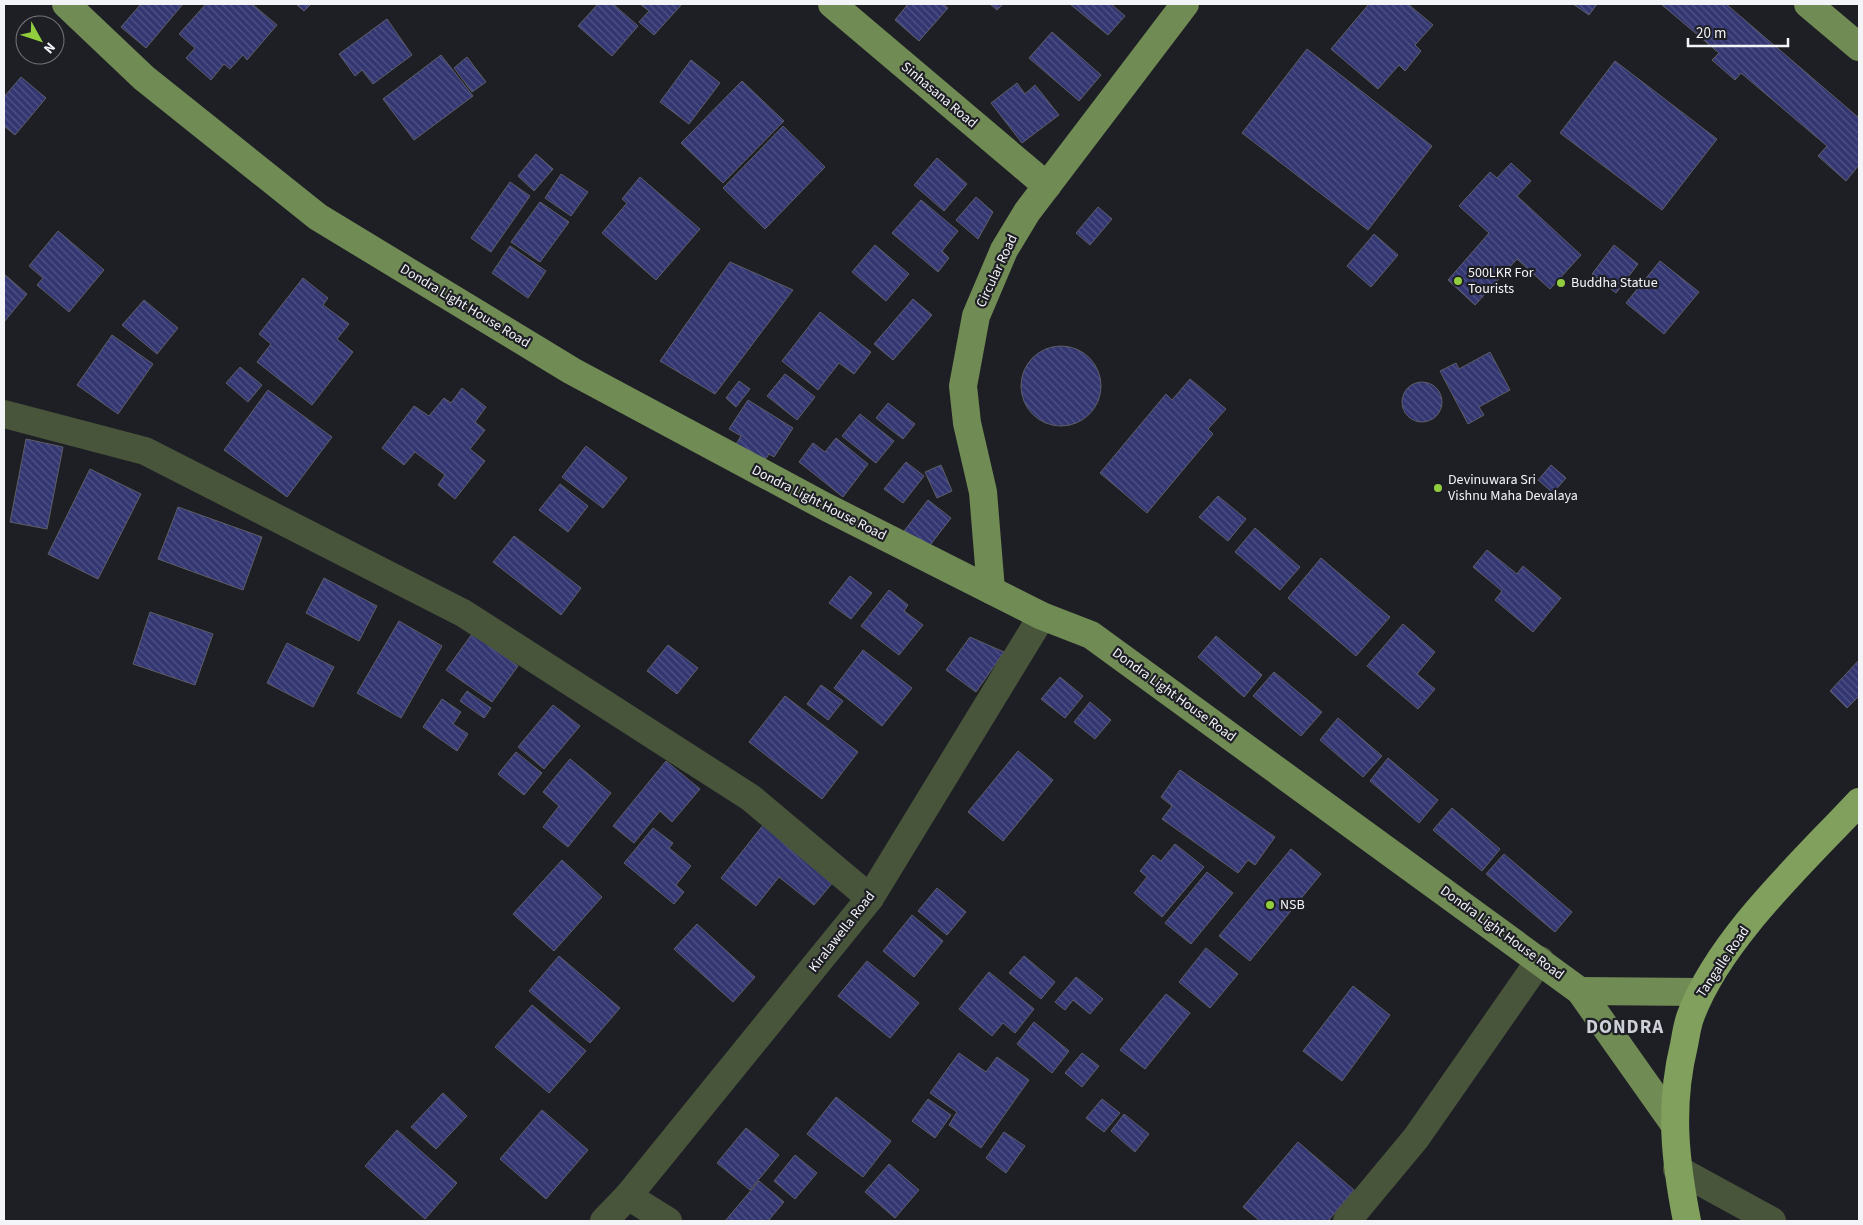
<svg xmlns="http://www.w3.org/2000/svg" width="1863" height="1225" font-family="'Source Sans 3',sans-serif">
  <style>
    .building { fill: url(#building-back-hatch); stroke: #5d5e66 }
    .lines { fill: none; stroke-linecap: round; stroke-linejoin: round }
    .minor { stroke: #48553b; stroke-width: 28 }
    .major { stroke: #718b54; stroke-width: 28 }
    .highway { stroke: #81a05d; stroke-width: 28 }
    .poi-dot { fill: #92cd3e; stroke: #1e1f25; stroke-width: 2 }
    .labels { text-anchor: middle; dominant-baseline: central; stroke-width: 4.5; stroke-linejoin: round; paint-order: stroke }
    .street-label { font-size: 14px; fill: #f3f4f8; stroke: #1e1f25 }
    .poi-label { font-size: 14px; fill: #f3f4f8; stroke: #1e1f25; text-anchor: start }
    .district-label { font-size: 19px; font-weight: bold; letter-spacing: 1px; fill: #ced0d8; stroke: #1e1f25 }
  </style>
  <defs>
    <pattern id="building-back-hatch" width="6" height="6" patternUnits="userSpaceOnUse" patternTransform="scale(1.25)"><rect width="6" height="6" fill="#333671"/><path d="M-1 5l2 2M0 0l6 6M5-1l2 2" fill="none" stroke="#515486"/></pattern>
  </defs>
  <rect width="100%" height="100%" fill="#1e1f25"/>
  <g class="building">
    <path d="M 141,4 L 183,4 L 146,48 L 121,27 Z"/>
    <path d="M 206,4 L 252,4 L 277,25 L 247,60 L 243,55 L 230,69 L 224,64 L 211,80 L 186,58 L 195,48 L 179,34 Z"/>
    <path d="M 296,4 L 311,4 L 304,11 Z"/>
    <path d="M 598,4 L 613,4 L 638,26 L 612,56 L 578,26 Z"/>
    <path d="M 640,4 L 682,4 L 654,35 L 639,22 L 649,11 Z"/>
    <path d="M 908,4 L 943,4 L 948,8 L 919,41 L 895,20 Z"/>
    <path d="M 990,4 L 1003,4 L 997,10 Z"/>
    <path d="M 1070,4 L 1111,4 L 1125,16 L 1108,35 Z"/>
    <path d="M 1369,4 L 1408,4 L 1433,25 L 1415,45 L 1421,51 L 1405,71 L 1399,65 L 1378,89 L 1331,49 Z"/>
    <path d="M 1573,4 L 1597,4 L 1589,15 Z"/>
    <path d="M 1661,4 L 1726,4 L 1859,118 L 1859,165 L 1846,181 L 1818,156 L 1827,146 L 1741,73 L 1735,80 L 1712,60 L 1719,53 Z"/>
    <path d="M 387,19 L 412,55 L 373,84 L 362,70 L 355,76 L 339,54 Z"/>
    <path d="M 1052,32 L 1101,75 L 1079,101 L 1029,58 Z"/>
    <path d="M 1307,49 L 1432,146 L 1368,230 L 1242,133 Z"/>
    <path d="M 441,55 L 473,96 L 414,140 L 383,99 Z"/>
    <path d="M 467,57 L 486,82 L 472,92 L 454,68 Z"/>
    <path d="M 691,60 L 720,83 L 689,124 L 660,102 Z"/>
    <path d="M 1615,61 L 1717,139 L 1662,210 L 1560,133 Z"/>
    <path d="M 21,77 L 46,98 L 15,135 L 4,126 L 4,97 Z"/>
    <path d="M 742,81 L 784,121 L 723,183 L 681,143 Z"/>
    <path d="M 1017,83 L 1025,94 L 1035,85 L 1059,115 L 1022,143 L 991,103 Z"/>
    <path d="M 783,126 L 825,167 L 765,229 L 723,188 Z"/>
    <path d="M 536,154 L 553,169 L 534,191 L 518,176 Z"/>
    <path d="M 937,158 L 967,184 L 944,211 L 914,185 Z"/>
    <path d="M 1511,163 L 1531,181 L 1517,196 L 1581,255 L 1550,289 L 1517,259 L 1475,305 L 1448,280 L 1489,233 L 1459,206 L 1490,172 L 1497,178 Z"/>
    <path d="M 561,174 L 588,192 L 571,216 L 545,198 Z"/>
    <path d="M 640,177 L 700,229 L 656,280 L 602,233 L 627,203 L 622,199 Z"/>
    <path d="M 510,182 L 530,196 L 491,252 L 471,238 Z"/>
    <path d="M 976,197 L 993,212 L 978,239 L 956,220 Z"/>
    <path d="M 921,200 L 958,231 L 942,251 L 949,258 L 938,272 L 892,233 Z"/>
    <path d="M 540,202 L 569,222 L 540,262 L 511,242 Z"/>
    <path d="M 1098,207 L 1112,219 L 1090,245 L 1076,233 Z"/>
    <path d="M 58,231 L 104,270 L 69,312 L 37,285 L 43,278 L 29,266 Z"/>
    <path d="M 1374,234 L 1398,255 L 1371,287 L 1347,266 Z"/>
    <path d="M 875,245 L 909,274 L 886,301 L 852,272 Z"/>
    <path d="M 1614,245 L 1638,264 L 1616,293 L 1592,274 Z"/>
    <path d="M 510,246 L 546,271 L 528,298 L 492,273 Z"/>
    <path d="M 1660,261 L 1699,292 L 1664,334 L 1626,303 Z"/>
    <path d="M 730,262 L 793,290 L 715,394 L 660,361 Z"/>
    <path d="M 4,274 L 27,294 L 4,322 Z"/>
    <path d="M 303,278 L 328,298 L 323,305 L 349,324 L 337,339 L 353,352 L 312,405 L 257,362 L 271,344 L 259,334 Z"/>
    <path d="M 913,299 L 932,315 L 893,360 L 874,344 Z"/>
    <path d="M 144,300 L 178,328 L 157,354 L 122,325 Z"/>
    <path d="M 820,312 L 871,352 L 854,374 L 839,363 L 818,390 L 782,361 Z"/>
    <path d="M 112,335 L 153,364 L 118,414 L 77,385 Z"/>
    <circle cx="1061" cy="386" r="40"/>
    <path d="M 1490,352 L 1510,390 L 1479,407 L 1484,415 L 1468,424 L 1440,371 L 1456,363 L 1459,369 Z"/>
    <path d="M 240,367 L 262,385 L 248,402 L 226,383 Z"/>
    <path d="M 785,374 L 815,397 L 797,420 L 767,396 Z"/>
    <path d="M 1190,379 L 1226,409 L 1208,429 L 1213,434 L 1147,513 L 1100,473 L 1166,394 L 1172,400 Z"/>
    <path d="M 739,381 L 750,389 L 736,407 L 726,398 Z"/>
    <circle cx="1422" cy="402" r="20"/>
    <path d="M 462,388 L 486,407 L 475,422 L 485,430 L 470,449 L 485,461 L 455,499 L 438,485 L 445,475 L 415,452 L 404,465 L 382,448 L 414,406 L 429,416 L 444,398 L 451,403 Z"/>
    <path d="M 268,390 L 332,437 L 287,497 L 224,450 Z"/>
    <path d="M 748,400 L 793,428 L 774,457 L 769,454 L 763,463 L 735,446 L 741,436 L 729,429 Z"/>
    <path d="M 888,403 L 915,424 L 903,439 L 876,418 Z"/>
    <path d="M 860,414 L 894,441 L 876,463 L 842,436 Z"/>
    <path d="M 836,438 L 868,464 L 843,497 L 799,462 L 813,443 L 825,452 Z"/>
    <path d="M 26,439 L 63,447 L 47,529 L 10,522 Z"/>
    <path d="M 586,446 L 627,478 L 603,508 L 562,477 Z"/>
    <path d="M 906,462 L 924,476 L 903,503 L 884,489 Z"/>
    <path d="M 941,465 L 952,491 L 937,498 L 925,472 Z"/>
    <path d="M 1551,465 L 1566,478 L 1553,493 L 1538,480 Z"/>
    <path d="M 90,469 L 141,494 L 98,579 L 48,554 Z"/>
    <path d="M 560,484 L 588,506 L 568,532 L 539,510 Z"/>
    <path d="M 1218,496 L 1246,519 L 1228,541 L 1199,517 Z"/>
    <path d="M 928,500 L 951,518 L 924,553 L 901,535 Z"/>
    <path d="M 178,507 L 262,537 L 243,590 L 158,559 Z"/>
    <path d="M 1255,528 L 1300,567 L 1280,590 L 1235,552 Z"/>
    <path d="M 514,536 L 581,588 L 561,615 L 493,562 Z"/>
    <path d="M 1487,550 L 1517,574 L 1523,566 L 1561,598 L 1533,632 L 1495,600 L 1502,591 L 1473,567 Z"/>
    <path d="M 1321,558 L 1390,617 L 1356,656 L 1288,598 Z"/>
    <path d="M 850,576 L 872,593 L 851,619 L 829,603 Z"/>
    <path d="M 324,578 L 377,606 L 359,641 L 306,613 Z"/>
    <path d="M 889,590 L 908,605 L 904,611 L 923,625 L 899,655 L 861,626 Z"/>
    <path d="M 150,612 L 213,634 L 195,685 L 133,664 Z"/>
    <path d="M 399,621 L 442,646 L 401,718 L 357,693 Z"/>
    <path d="M 1403,624 L 1435,652 L 1417,674 L 1435,689 L 1418,709 L 1367,666 Z"/>
    <path d="M 472,634 L 518,666 L 492,702 L 446,670 Z"/>
    <path d="M 1216,636 L 1262,675 L 1244,697 L 1198,657 Z"/>
    <path d="M 970,637 L 1004,652 L 976,692 L 946,670 Z"/>
    <path d="M 287,643 L 334,667 L 313,707 L 267,683 Z"/>
    <path d="M 668,645 L 698,668 L 677,694 L 647,671 Z"/>
    <path d="M 863,650 L 912,688 L 882,726 L 834,688 Z"/>
    <path d="M 1859,660 L 1859,696 L 1847,708 L 1830,691 Z"/>
    <path d="M 1274,672 L 1322,712 L 1301,736 L 1253,696 Z"/>
    <path d="M 1060,677 L 1083,696 L 1065,718 L 1041,699 Z"/>
    <path d="M 821,685 L 843,701 L 828,720 L 807,704 Z"/>
    <path d="M 467,691 L 491,708 L 484,718 L 460,701 Z"/>
    <path d="M 785,696 L 858,752 L 822,799 L 749,742 Z"/>
    <path d="M 442,699 L 461,712 L 453,724 L 468,734 L 457,751 L 423,727 Z"/>
    <path d="M 1090,702 L 1111,720 L 1095,739 L 1074,722 Z"/>
    <path d="M 553,705 L 580,726 L 544,769 L 518,747 Z"/>
    <path d="M 1338,718 L 1382,756 L 1363,777 L 1320,740 Z"/>
    <path d="M 1018,751 L 1053,780 L 1003,841 L 968,812 Z"/>
    <path d="M 516,752 L 542,773 L 524,795 L 498,774 Z"/>
    <path d="M 1388,758 L 1438,800 L 1419,823 L 1370,781 Z"/>
    <path d="M 570,759 L 611,793 L 568,847 L 543,827 L 559,806 L 543,792 Z"/>
    <path d="M 666,761 L 700,789 L 672,822 L 660,811 L 634,843 L 613,826 Z"/>
    <path d="M 1180,770 L 1275,837 L 1255,865 L 1248,860 L 1238,873 L 1162,819 L 1172,806 L 1161,797 Z"/>
    <path d="M 1452,808 L 1500,849 L 1482,871 L 1433,830 Z"/>
    <path d="M 764,824 L 834,881 L 814,905 L 779,877 L 756,906 L 721,878 Z"/>
    <path d="M 653,828 L 673,843 L 669,848 L 691,866 L 676,885 L 684,892 L 674,904 L 624,863 Z"/>
    <path d="M 1175,844 L 1204,867 L 1162,917 L 1134,893 L 1147,877 L 1140,871 L 1153,855 L 1161,861 Z"/>
    <path d="M 1291,849 L 1321,874 L 1250,961 L 1219,936 Z"/>
    <path d="M 1504,854 L 1572,912 L 1555,932 L 1486,874 Z"/>
    <path d="M 562,860 L 602,897 L 554,951 L 513,914 Z"/>
    <path d="M 1207,872 L 1233,893 L 1191,944 L 1165,923 Z"/>
    <path d="M 937,888 L 966,912 L 947,935 L 918,911 Z"/>
    <path d="M 912,915 L 943,941 L 914,977 L 883,951 Z"/>
    <path d="M 697,924 L 755,977 L 733,1002 L 674,949 Z"/>
    <path d="M 1206,948 L 1238,974 L 1210,1008 L 1179,982 Z"/>
    <path d="M 559,956 L 620,1008 L 590,1043 L 529,991 Z"/>
    <path d="M 1024,956 L 1055,982 L 1041,999 L 1009,973 Z"/>
    <path d="M 867,961 L 919,1003 L 890,1038 L 838,996 Z"/>
    <path d="M 989,972 L 1034,1009 L 1015,1033 L 1003,1023 L 992,1036 L 959,1009 Z"/>
    <path d="M 1076,977 L 1103,999 L 1090,1014 L 1073,1000 L 1065,1010 L 1055,1002 Z"/>
    <path d="M 1353,986 L 1390,1015 L 1342,1081 L 1303,1051 Z"/>
    <path d="M 1166,994 L 1190,1013 L 1145,1069 L 1120,1050 Z"/>
    <path d="M 532,1005 L 586,1051 L 549,1093 L 495,1047 Z"/>
    <path d="M 1034,1022 L 1069,1051 L 1052,1073 L 1017,1044 Z"/>
    <path d="M 959,1053 L 986,1072 L 997,1057 L 1029,1080 L 981,1148 L 949,1125 L 957,1112 L 930,1093 Z"/>
    <path d="M 1082,1053 L 1099,1066 L 1082,1087 L 1065,1073 Z"/>
    <path d="M 443,1093 L 467,1116 L 436,1149 L 411,1127 Z"/>
    <path d="M 836,1097 L 891,1141 L 863,1177 L 807,1134 Z"/>
    <path d="M 928,1099 L 951,1115 L 935,1138 L 912,1121 Z"/>
    <path d="M 1102,1099 L 1120,1113 L 1104,1132 L 1086,1118 Z"/>
    <path d="M 542,1110 L 588,1150 L 546,1199 L 500,1159 Z"/>
    <path d="M 1124,1114 L 1149,1134 L 1135,1152 L 1111,1131 Z"/>
    <path d="M 746,1128 L 779,1155 L 750,1190 L 717,1163 Z"/>
    <path d="M 397,1130 L 457,1183 L 425,1219 L 365,1166 Z"/>
    <path d="M 1004,1132 L 1025,1146 L 1006,1173 L 986,1158 Z"/>
    <path d="M 1298,1142 L 1354,1190 L 1328,1221 L 1260,1221 L 1243,1207 Z"/>
    <path d="M 795,1155 L 817,1173 L 795,1199 L 774,1181 Z"/>
    <path d="M 889,1164 L 919,1190 L 895,1218 L 865,1192 Z"/>
    <path d="M 759,1181 L 784,1202 L 768,1221 L 725,1221 Z"/>
  </g>
  <g class="lines">
    <g class="minor">
      <path d="M 4,414 L 145,451 L 463,613 L 751,798 L 870,898"/>
      <path d="M 1677,1169 L 1772,1221"/>
      <path d="M 628,1196 L 668,1221"/>
      <path d="M 604,1221 L 628,1196 L 870,898 L 1042,616"/>
      <path d="M 1347,1221 L 1416,1138 L 1540,960"/>
    </g>
    <g class="major">
      <path d="M 66,4 L 144,78 L 318,217 L 572,371 L 826,507 L 1042,616 L 1091,635 L 1580,991 L 1674,1124"/>
      <path d="M 832,4 L 1047,186"/>
      <path d="M 1808,4 L 1859,47"/>
      <path d="M 991,590 L 983,492 L 967,423 L 963,386 L 976,316 L 1004,250 L 1027,212 L 1185,4"/>
      <path d="M 1580,991 L 1700,992"/>
    </g>
    <path class="highway" d="M 1687,1221 C 1675,1160 1669,1107 1684,1045 C 1686,1035 1687,1025 1691,1015 C 1720,938 1803,862 1859,802"/>
  </g>
  <g class="poi-dot">
    <circle cx="1458" cy="281" r="5"/>
    <circle cx="1561" cy="283" r="5"/>
    <circle cx="1438" cy="488" r="5"/>
    <circle cx="1270" cy="905" r="5"/>
  </g>
  <g class="labels">
    <g class="street-label">
      <text transform="translate(939 95) rotate(40)">Sinhasana Road</text>
      <text transform="translate(997 271) rotate(-65)">Circular Road</text>
      <text transform="translate(465 306) rotate(31)">Dondra Light House Road</text>
      <text transform="translate(819 503) rotate(27)">Dondra Light House Road</text>
      <text transform="translate(1174 695) rotate(36)">Dondra Light House Road</text>
      <text transform="translate(842 932) rotate(-52)">Kiralawella Road</text>
      <text transform="translate(1502 933) rotate(36)">Dondra Light House Road</text>
      <text transform="translate(1723 962) rotate(-56)">Tangalle Road</text>
    </g>
    <g class="poi-label">
      <text x="1468" y="273">500LKR For<tspan x="1468" dy="16">Tourists</tspan></text>
      <text x="1571" y="283">Buddha Statue</text>
      <text x="1448" y="480">Devinuwara Sri<tspan x="1448" dy="16">Vishnu Maha Devalaya</tspan></text>
      <text x="1280" y="905">NSB</text>
    </g>
    <g class="district-label">
      <text x="1625" y="1027">DONDRA</text>
    </g>
  </g>
  <rect width="1863" height="1225" fill="none" stroke="#f3f4f8" stroke-width="10"/>
  <g transform="translate(40 40) rotate(130)"><circle r="24" fill="#1e1f25" stroke="#737479"/>
  <path d="M0-4L9 19L0 12L-9 19Z" fill="#92cd3e"/>
  <text y="-8" font-size="14" font-weight="bold" text-anchor="middle" fill="#f3f4f8">N</text>
  </g>
  <path d="M1688 38v8h100v-8" fill="none" stroke="#f3f4f8" stroke-width="2.5"/>
  <text x="1696" y="38" font-size="15" fill="#f3f4f8" stroke="#1e1f25" stroke-width="4" paint-order="stroke">20 m</text>
</svg>
